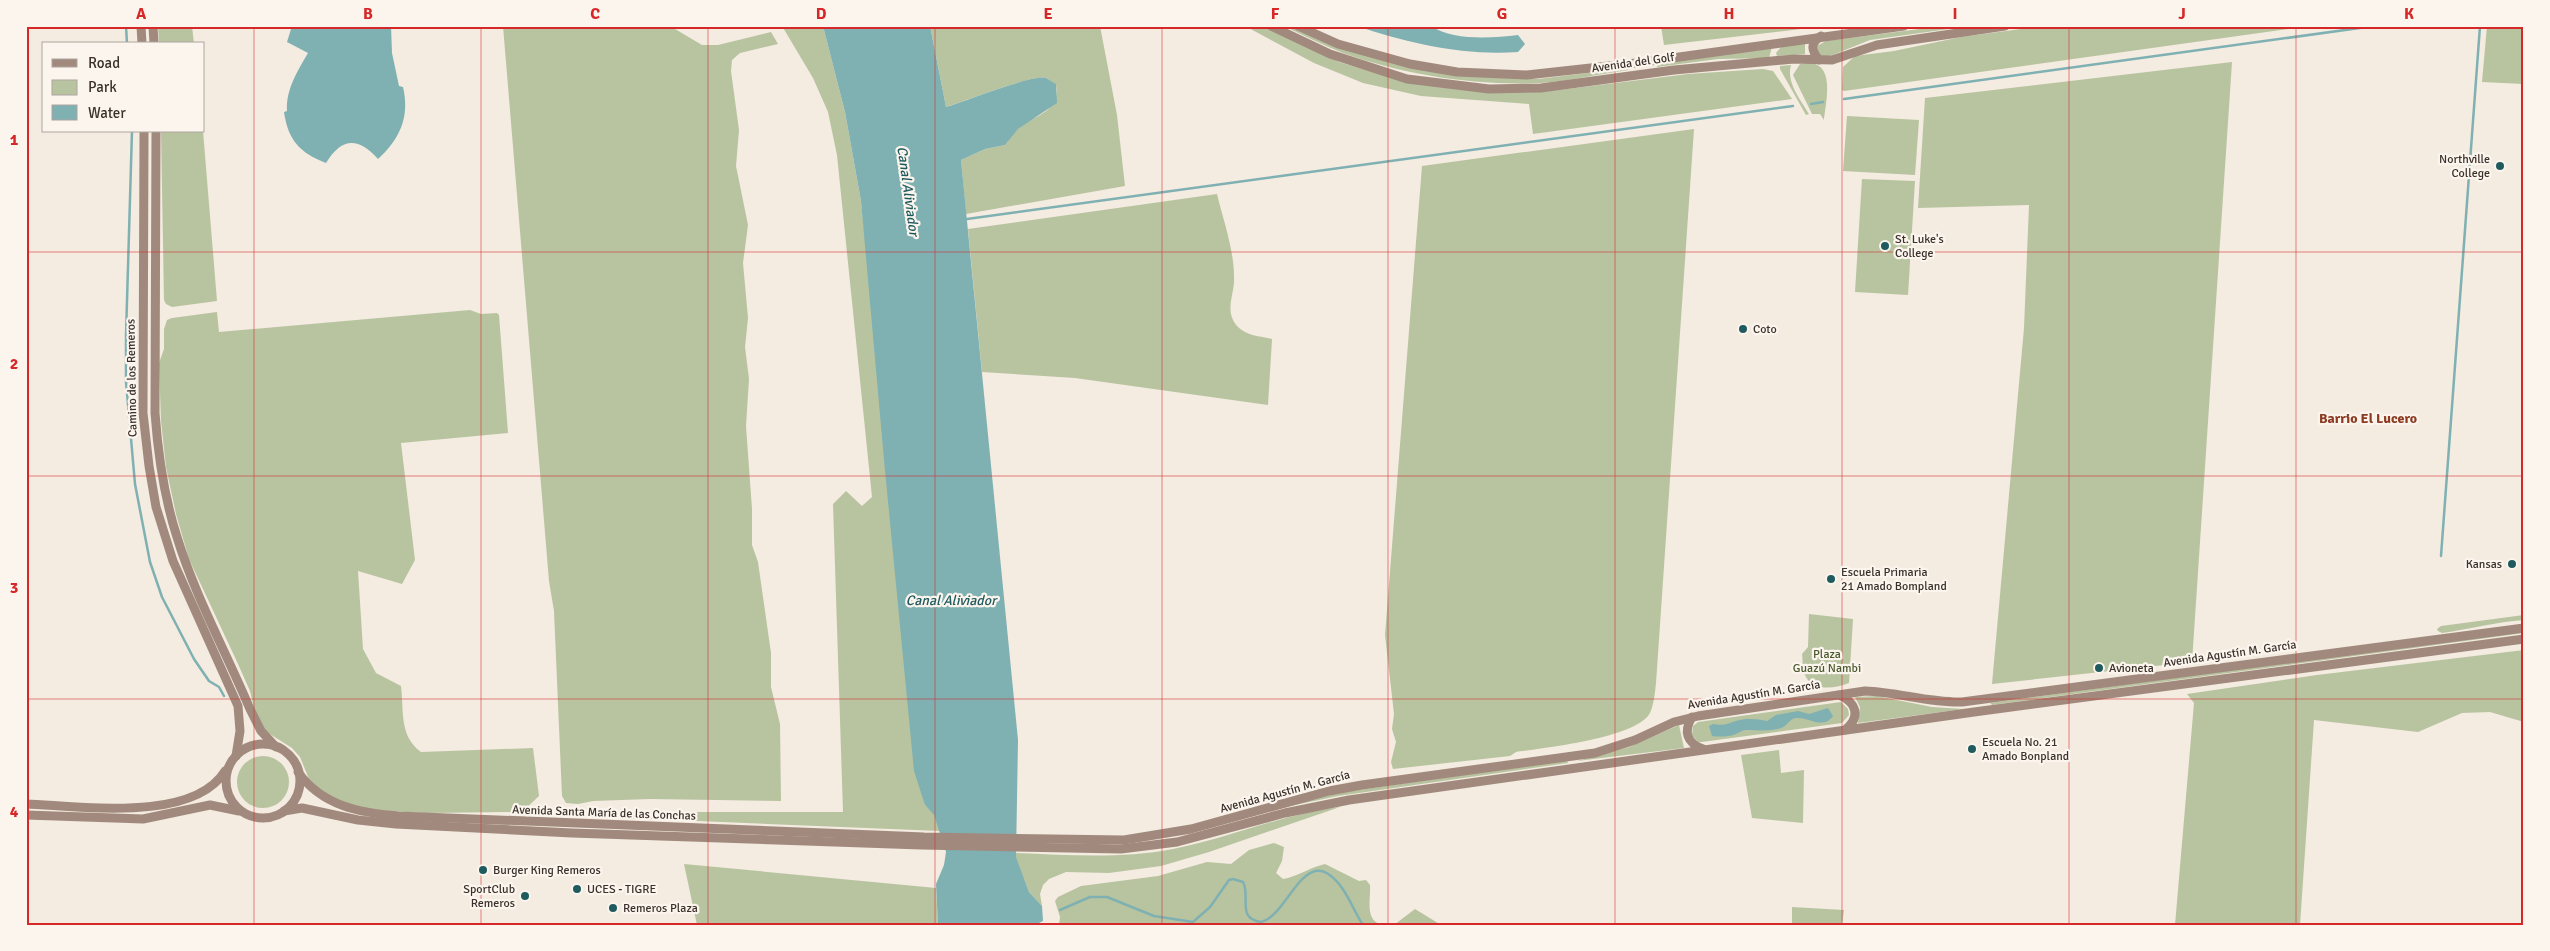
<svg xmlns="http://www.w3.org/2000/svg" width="2550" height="951" font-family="Signika,sans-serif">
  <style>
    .green { fill: #b8c4a0 }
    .water { fill: #7fb0b2 }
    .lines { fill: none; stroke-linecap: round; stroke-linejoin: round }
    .stream { stroke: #7fb0b2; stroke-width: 2.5 }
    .secondary { stroke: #a18a7d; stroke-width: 9 }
    .grid { fill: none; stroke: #d62828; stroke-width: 1; stroke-opacity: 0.55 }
    .poi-dot { fill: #1f5a5e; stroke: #fbf5ee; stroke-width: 2 }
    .labels { text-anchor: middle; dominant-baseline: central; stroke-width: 4.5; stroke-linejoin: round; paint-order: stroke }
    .street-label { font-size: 12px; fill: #3b302b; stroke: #fbf5ee }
    .poi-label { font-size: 12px; fill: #3b302b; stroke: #fbf5ee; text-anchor: start }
    .park-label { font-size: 12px; fill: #4a5a2e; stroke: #fbf5ee }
    .water-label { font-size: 14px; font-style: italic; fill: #1f5a5e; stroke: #fbf5ee }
    .neighbourhood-label { font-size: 14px; font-weight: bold; fill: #8c3b22; stroke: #fbf5ee }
    .neatline { fill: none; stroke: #d62828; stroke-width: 2 }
    .grid-label { font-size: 16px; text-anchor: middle; font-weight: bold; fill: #d62828 }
  </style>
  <rect width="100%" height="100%" fill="#f4ebe1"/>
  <g class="green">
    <path d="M 158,26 L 192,26 L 194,44 L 159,44 Z"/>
    <path d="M 503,26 L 670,26 L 702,45 L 718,45 L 771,32 L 778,44 L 740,53 L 732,60 L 731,71 L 739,130 L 736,166 L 748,225 L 743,263 L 748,318 L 745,347 L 749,379 L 746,426 L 752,509 L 752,545 L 758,562 L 771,653 L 771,687 L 780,724 L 781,801 L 650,799 L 593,801 L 578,804 L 566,803 L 562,796 L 554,611 L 549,581 Z"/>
    <path d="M 782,26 L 823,26 L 845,112 L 861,201 L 925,805 L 934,814 L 940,831 L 626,818 L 626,812 L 843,812 L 833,504 L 846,491 L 862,506 L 872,497 L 837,155 L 828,112 L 813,78 Z"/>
    <path d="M 930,26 L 1100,26 L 1117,115 L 1125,186 L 966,214 L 961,160 L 985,149 L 1005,145 C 1009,140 1013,133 1018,129 C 1034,114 1061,113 1056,85 C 1053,83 1049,79 1046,78 C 1034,74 962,102 946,107 Z"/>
    <path d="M 1245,26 L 1264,26 L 1339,62 L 1379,74 L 1542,92 L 1688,74 L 1763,69 L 1773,71 L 1792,99 L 1533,134 L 1529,104 L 1421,96 L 1363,83 L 1314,63 Z"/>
    <path d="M 1284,26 L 1295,27 L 1344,48 L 1470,76 L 1538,79 L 1628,68 L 1628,70 C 1599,74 1571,81 1541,83 C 1476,86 1404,75 1343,53 C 1323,45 1303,35 1284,26 Z"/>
    <path d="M 1661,26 L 1827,26 L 1664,45 Z"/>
    <path d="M 1943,26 L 1970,26 L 1870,40 L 1825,58 L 1818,54 L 1817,46 L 1826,41 Z"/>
    <path d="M 2043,26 L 2309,26 L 1844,91 L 1842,90 L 1843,67 L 1855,56 L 1894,51 L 1961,37 Z"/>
    <path d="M 2487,26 L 2524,26 L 2524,84 L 2482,82 Z"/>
    <path d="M 1805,41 L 1805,54 L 1777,56 L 1776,53 L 1781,47 Z"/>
    <path d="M 1772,47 L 1769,58 L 1718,59 L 1657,67 L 1657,64 Z"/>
    <path d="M 2232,62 L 2192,662 L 1992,684 L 2024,328 L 2029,205 L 1918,208 L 1925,98 Z"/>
    <path d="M 1807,63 C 1836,62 1826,102 1824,120 L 1820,114 L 1812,114 L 1793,75 L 1800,64 Z"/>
    <path d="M 1791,65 C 1786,82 1800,99 1809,114 L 1806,115 L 1780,69 L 1780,66 Z"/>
    <path d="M 1847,116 L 1919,120 L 1915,175 L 1843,171 Z"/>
    <path d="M 1694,129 L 1656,683 C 1655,692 1654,704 1650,713 C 1637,738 1543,748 1516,752 L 1510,756 L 1393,769 L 1391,762 L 1396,742 L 1392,729 L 1394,714 L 1385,635 L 1422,166 Z"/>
    <path d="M 161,131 L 203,131 L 217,301 L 172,307 L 166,304 L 164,300 Z"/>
    <path d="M 1862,179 L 1915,181 L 1908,295 L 1855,292 Z"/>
    <path d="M 1217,194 C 1224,223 1235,252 1234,282 C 1233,298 1225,311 1237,326 C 1246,336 1260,336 1272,339 L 1268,405 L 1075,378 L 982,372 L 968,229 Z"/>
    <path d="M 470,310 L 481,314 L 497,313 L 499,315 L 508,433 L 401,443 L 415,560 L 402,584 L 358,571 L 363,649 L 376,673 L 401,686 C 404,711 399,736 421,752 L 533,748 L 539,796 L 522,812 L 424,813 L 372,810 L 338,801 L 323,793 L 309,779 L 300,757 L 292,748 L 265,731 L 256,716 L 250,691 L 238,664 L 189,559 L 176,514 L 166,467 L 161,421 L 159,363 L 164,349 L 164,329 L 167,320 L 172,318 L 217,312 L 219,332 Z"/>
    <path d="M 1809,614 L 1853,619 L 1849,683 C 1834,689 1811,692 1804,673 C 1802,668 1803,659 1802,654 L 1808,647 Z"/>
    <path d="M 2524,615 L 2524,620 C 2496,622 2470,629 2442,633 L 2438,631 L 2437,629 L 2441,626 Z"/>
    <path d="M 2524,630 L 2524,633 L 1992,705 L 1990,703 Z"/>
    <path d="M 2524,650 L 2524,722 L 2490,712 L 2462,713 L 2418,732 L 2314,720 L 2300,925 L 2175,925 L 2194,703 L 2187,694 L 2317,675 Z"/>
    <path d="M 1877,696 L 1932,707 L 1964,709 L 1858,723 L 1860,707 L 1855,697 Z"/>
    <path d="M 1841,702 L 1848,709 L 1849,715 L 1842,723 L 1702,742 L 1698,742 L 1692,735 L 1693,726 L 1698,722 Z"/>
    <path d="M 1679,725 L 1684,748 L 1577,761 L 1629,747 Z"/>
    <path d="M 1779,750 L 1781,773 L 1804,770 L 1803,823 L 1752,818 L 1741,755 Z"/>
    <circle cx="263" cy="782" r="26"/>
    <path d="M 1567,760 L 1568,763 L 1338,796 L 1271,810 L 1337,793 Z"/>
    <path d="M 1340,807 L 1209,852 L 1161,866 L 1109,873 L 1066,872 L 1049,879 L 1043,885 L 1040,894 L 1042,906 L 1029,892 L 1016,858 L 1016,853 C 1068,855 1121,859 1173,849 C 1229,838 1283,814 1340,807 Z"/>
    <path d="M 1274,843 L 1284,847 L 1282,861 L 1276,873 L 1283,879 C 1296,877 1311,867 1325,864 L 1359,881 L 1366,880 L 1370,885 C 1371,899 1364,920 1382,925 L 1059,925 L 1060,917 L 1055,901 L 1058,897 L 1081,886 L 1158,876 L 1207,862 L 1231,864 L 1249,850 Z"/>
    <path d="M 684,864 L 936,888 L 938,925 L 697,925 Z"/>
    <path d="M 1792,907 L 1844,910 L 1842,925 L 1792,925 Z"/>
    <path d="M 1415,909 L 1441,925 L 1394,925 Z"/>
  </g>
  <g class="water">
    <path d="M 292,26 L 391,26 L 392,53 L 399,86 L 403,87 C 410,117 400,139 378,159 C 358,136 341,138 326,163 C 300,153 288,140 284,112 L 287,111 C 286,89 297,72 308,53 L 287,42 Z"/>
    <path d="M 823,26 L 930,26 L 946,107 C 963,102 1033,74 1046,78 C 1049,79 1053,83 1056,84 L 1057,103 L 1018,129 L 1005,145 L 985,149 L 961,160 L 1018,740 L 1016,857 L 1029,892 L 1042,906 L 1043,921 L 1035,925 L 938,925 L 936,884 L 944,865 L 946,852 L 934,815 L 925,805 L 914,771 L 884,460 L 861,201 L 845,112 Z"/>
    <path d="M 1357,26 L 1431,26 C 1453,41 1492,38 1518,35 L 1525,44 L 1518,52 C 1464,56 1407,43 1357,26 Z"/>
    <path d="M 1828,708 L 1833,716 C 1823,730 1809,717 1797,718 C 1789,718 1788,726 1781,728 C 1770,732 1757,730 1746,730 C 1742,730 1739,733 1736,734 C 1729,737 1719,737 1712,736 L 1709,726 L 1713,724 C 1724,726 1726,724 1736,721 C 1746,718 1757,719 1767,721 L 1776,715 L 1798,711 L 1809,714 Z"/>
  </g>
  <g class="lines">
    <g class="stream">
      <path d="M 126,26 L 127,44"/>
      <path d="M 1844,99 L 2374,26"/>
      <path d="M 1811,104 L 1823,102"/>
      <path d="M 132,131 L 126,335 L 126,382 L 135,484 L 150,562 L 162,597 L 194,659 L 209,681 L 219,687 L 224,696"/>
      <path d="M 967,219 L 1793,106"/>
      <path d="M 2441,556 L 2480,26"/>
      <path d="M 1060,910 L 1090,897 L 1107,897 L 1154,916 L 1193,922 L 1210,907 L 1229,880 L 1233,879 L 1243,882 C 1251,896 1236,919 1261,922 C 1290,915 1305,837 1342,888 C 1350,899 1355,913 1363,925"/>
    </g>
    <g class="secondary">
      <path d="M 141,26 L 142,44"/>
      <path d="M 153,26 L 154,44"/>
      <path d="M 1271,26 L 1330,54 L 1407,79 L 1489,89 L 1541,88 L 1674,70 L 1794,59 L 1832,60 L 1877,45 L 2005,26"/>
      <path d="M 1298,26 L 1338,44 L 1410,64 L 1457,72 L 1527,75 L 1636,63 L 1904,26"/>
      <path d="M 1819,60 C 1812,51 1809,44 1821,36"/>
      <path d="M 144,131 L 143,413 L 149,466 L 156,507 L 173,561 L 238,706 L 240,731 L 236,756"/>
      <path d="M 156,131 L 155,413 C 158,454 164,497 177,537 C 195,596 226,652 250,709 L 261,731 L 276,747"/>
      <path d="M 1839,695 C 1857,703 1861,717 1845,730"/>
      <path d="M 1692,717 C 1683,732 1687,743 1703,749"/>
      <circle cx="263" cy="781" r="37"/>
      <path d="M 298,772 C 322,806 360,813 399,816 L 924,837 L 1124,840 L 1191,829 L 1329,791 L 1362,785 L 1595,753 L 1635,740 L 1674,722 L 1698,716 L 1865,691 C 1898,692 1929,703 1962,702 L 2524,628"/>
      <path d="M 26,804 C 80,806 193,823 225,771"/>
      <path d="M 284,811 L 302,808 L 358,820 L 396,824 L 572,833 L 921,845 L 1121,849 L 1177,842 L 1285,813 L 1349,800 L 1974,712 L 2524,639"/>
      <path d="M 26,815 L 143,819 L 210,805 L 239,811"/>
    </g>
  </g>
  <path class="grid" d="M 254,26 L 254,925M 481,26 L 481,925M 708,26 L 708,925M 935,26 L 935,925M 1162,26 L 1162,925M 1388,26 L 1388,925M 1615,26 L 1615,925M 1842,26 L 1842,925M 2069,26 L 2069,925M 2296,26 L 2296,925M 26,252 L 2524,252M 26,476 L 2524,476M 26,699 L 2524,699"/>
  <g class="poi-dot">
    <circle cx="2500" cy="166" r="5"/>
    <circle cx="1885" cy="246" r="5"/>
    <circle cx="1743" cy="329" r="5"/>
    <circle cx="2512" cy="564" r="5"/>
    <circle cx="1831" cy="579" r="5"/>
    <circle cx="2099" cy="668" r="5"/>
    <circle cx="1972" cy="749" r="5"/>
    <circle cx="483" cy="870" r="5"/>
    <circle cx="577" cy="889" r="5"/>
    <circle cx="525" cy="896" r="5"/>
    <circle cx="613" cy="908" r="5"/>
  </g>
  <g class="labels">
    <g class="street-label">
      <text transform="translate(1633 63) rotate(-8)">Avenida del Golf</text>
      <text transform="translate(132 378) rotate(-91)">Camino de los Remeros</text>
      <text transform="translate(2230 654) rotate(-8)">Avenida Agustín M. García</text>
      <text transform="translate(1754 695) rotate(-9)">Avenida Agustín M. García</text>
      <text transform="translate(1285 792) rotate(-15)">Avenida Agustín M. García</text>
      <text transform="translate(604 813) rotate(2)">Avenida Santa María de las Conchas</text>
    </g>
    <g class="poi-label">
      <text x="2490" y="159" text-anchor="end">Northville<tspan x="2490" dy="14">College</tspan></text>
      <text x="1895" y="239">St. Luke's<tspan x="1895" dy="14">College</tspan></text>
      <text x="1753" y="329">Coto</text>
      <text x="2502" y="564" text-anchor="end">Kansas</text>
      <text x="1841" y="572">Escuela Primaria<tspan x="1841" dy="14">21 Amado Bompland</tspan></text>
      <text x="2109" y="668">Avioneta</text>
      <text x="1982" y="742">Escuela No. 21<tspan x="1982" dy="14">Amado Bonpland</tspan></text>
      <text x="493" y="870">Burger King Remeros</text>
      <text x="515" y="889" text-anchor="end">SportClub<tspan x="515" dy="14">Remeros</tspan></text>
      <text x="587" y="889">UCES - TIGRE</text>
      <text x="623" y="908">Remeros Plaza</text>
    </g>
    <g class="park-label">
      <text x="1827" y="654">Plaza<tspan x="1827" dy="14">Guazú Nambi</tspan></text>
    </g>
    <g class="water-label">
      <text transform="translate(908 191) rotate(82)">Canal Aliviador</text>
      <text x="951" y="600">Canal Aliviador</text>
    </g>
    <g class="neighbourhood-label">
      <text x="2368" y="418">Barrio El Lucero</text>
    </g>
  </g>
  <rect width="2550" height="951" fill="none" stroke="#fbf5ee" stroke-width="55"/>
  <rect x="42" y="42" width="162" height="90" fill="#fbf5ee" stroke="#aea6a0"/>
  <rect x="52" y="59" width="25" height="8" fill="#a18a7d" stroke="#aea6a0"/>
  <text x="88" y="68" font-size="15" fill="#3b302b">Road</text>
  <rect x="52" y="80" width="25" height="15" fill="#b8c4a0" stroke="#aea6a0"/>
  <text x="88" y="92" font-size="15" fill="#3b302b">Park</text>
  <rect x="52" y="105" width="25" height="15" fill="#7fb0b2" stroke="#aea6a0"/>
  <text x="88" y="118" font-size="15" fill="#3b302b">Water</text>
  <rect x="28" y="28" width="2494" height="896" class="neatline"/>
  <g class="grid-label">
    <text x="141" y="19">A</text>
    <text x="368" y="19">B</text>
    <text x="595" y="19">C</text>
    <text x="821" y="19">D</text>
    <text x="1048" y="19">E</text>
    <text x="1275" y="19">F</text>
    <text x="1502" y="19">G</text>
    <text x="1729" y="19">H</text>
    <text x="1955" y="19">I</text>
    <text x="2182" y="19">J</text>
    <text x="2409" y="19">K</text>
    <text x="14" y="145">1</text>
    <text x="14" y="369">2</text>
    <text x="14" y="593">3</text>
    <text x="14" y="817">4</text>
  </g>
</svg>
